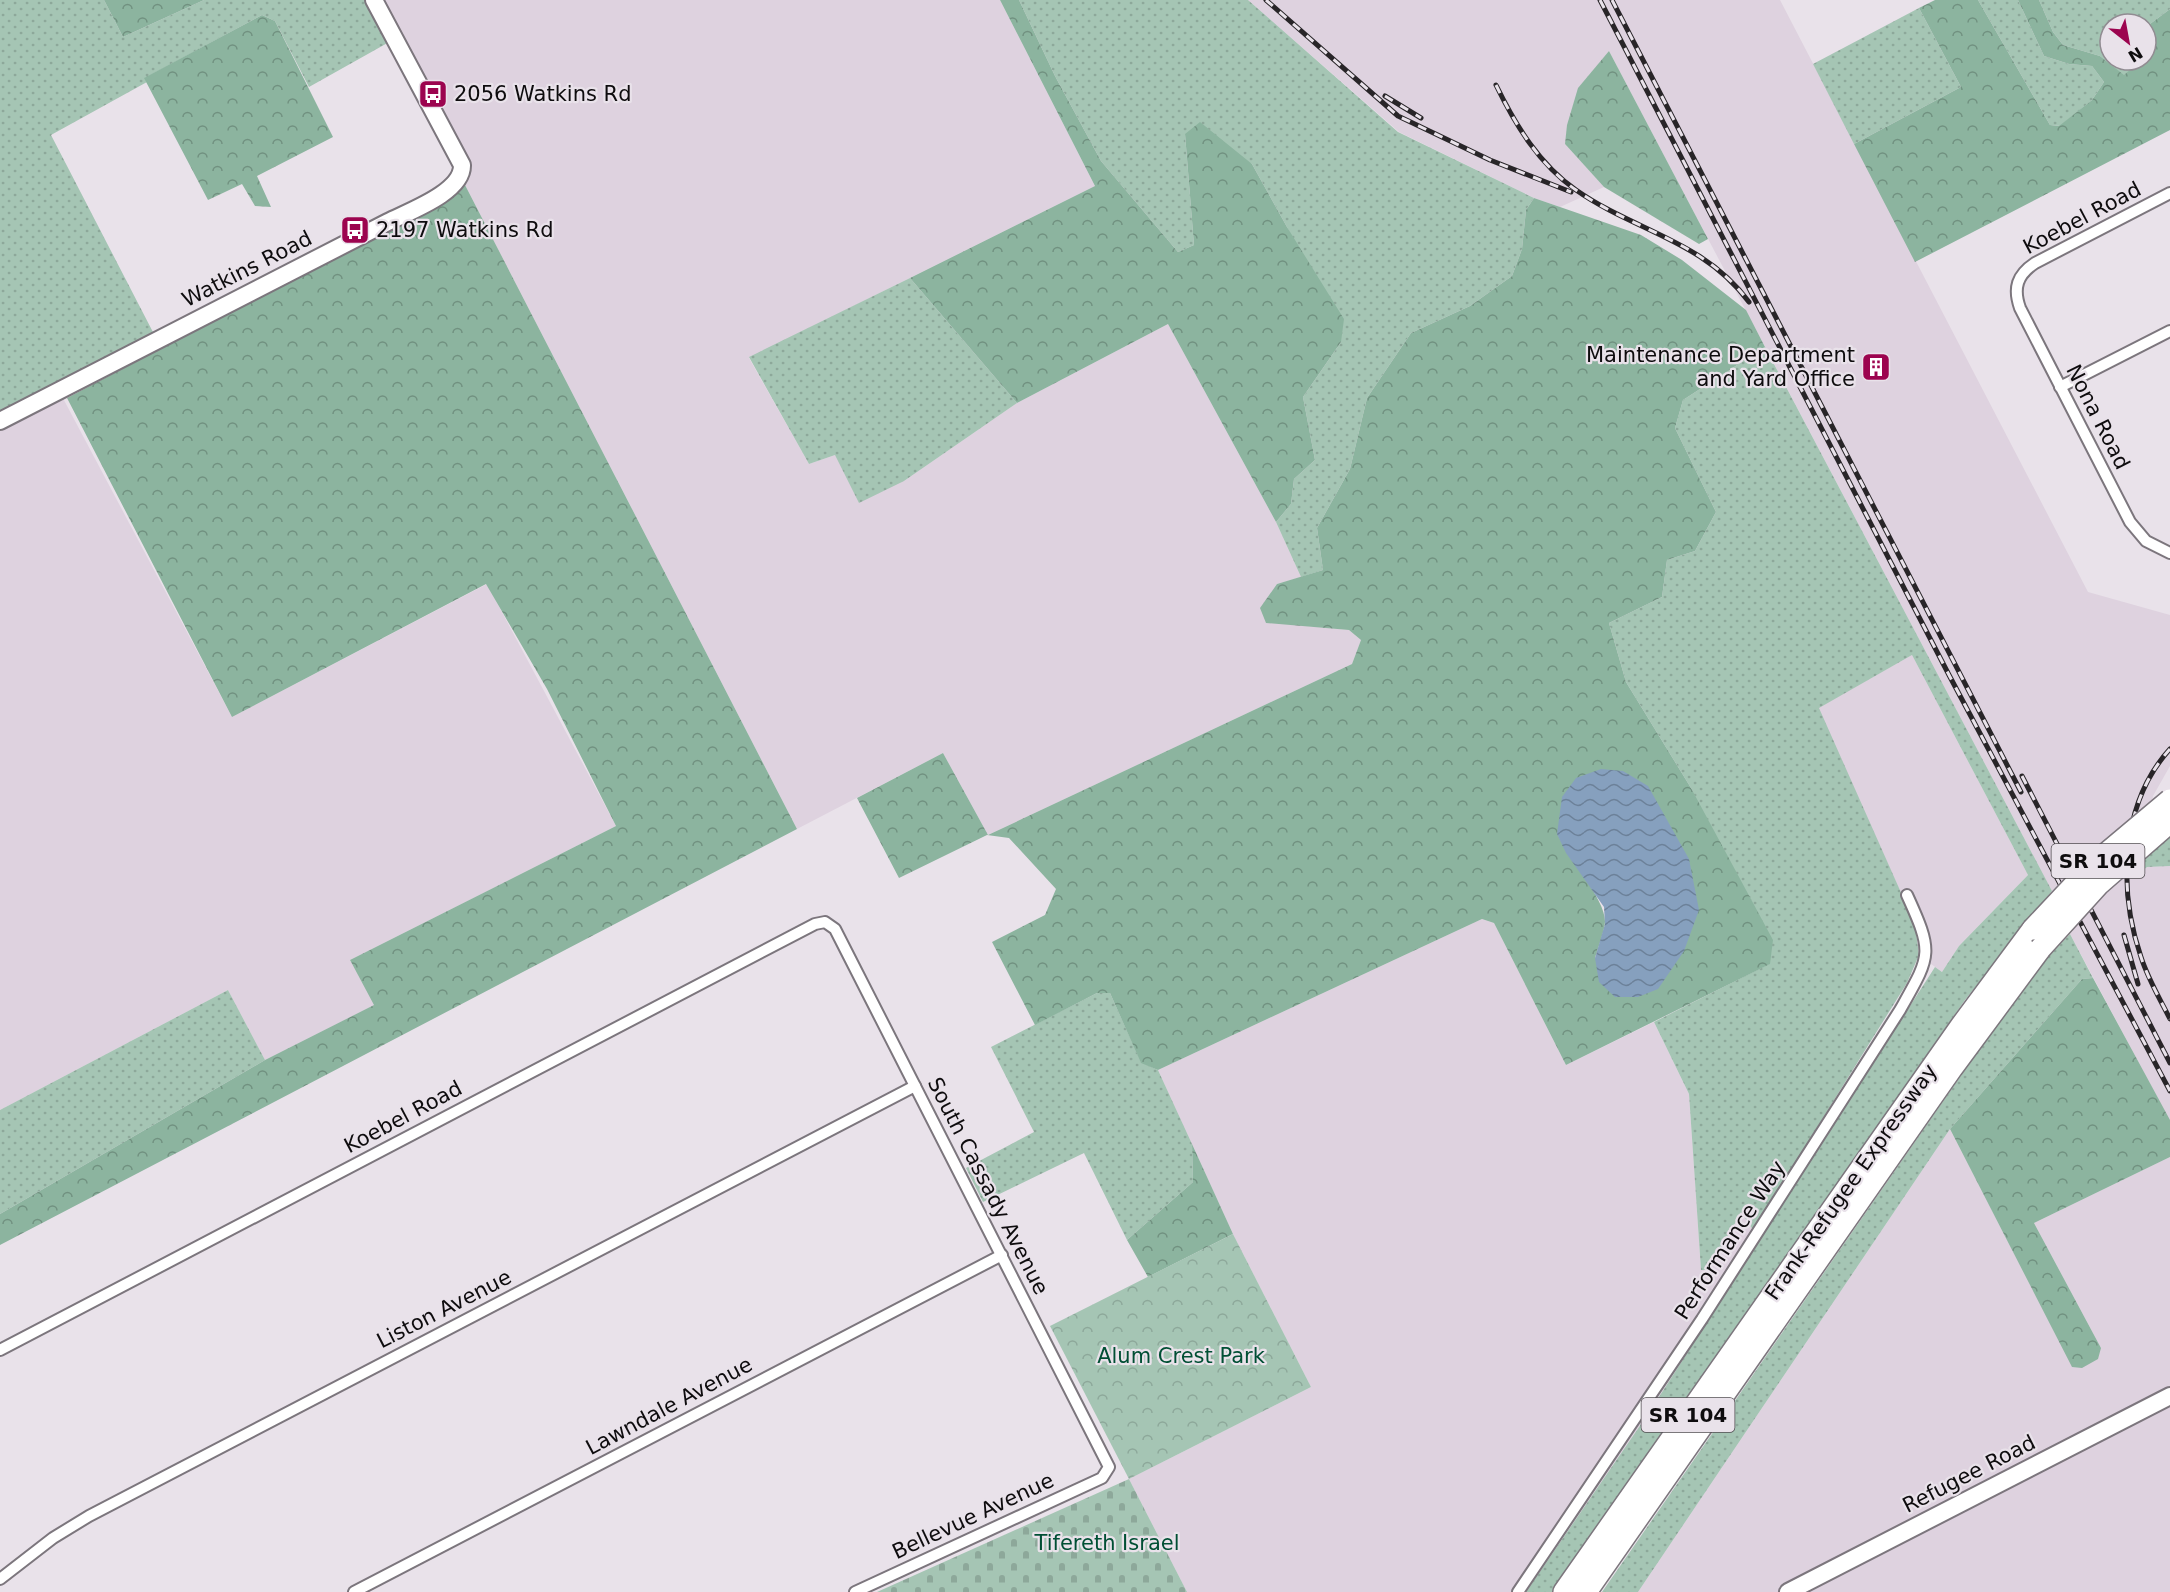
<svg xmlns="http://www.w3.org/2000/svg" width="2170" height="1592" font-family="'DejaVu Sans',sans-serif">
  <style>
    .built { fill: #ded2df }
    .grass { fill: url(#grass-dots) }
    .forest { fill: url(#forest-crowns); fill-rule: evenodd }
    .cemetery { fill: url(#cemetery-stones) }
    .park { fill: url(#park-crowns) }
    .water { fill: url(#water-waves) }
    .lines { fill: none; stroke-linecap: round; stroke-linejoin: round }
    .street-casing { stroke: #7c767d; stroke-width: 14 }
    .secondary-casing { stroke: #7c767d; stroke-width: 20 }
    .highway-casing { stroke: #7c767d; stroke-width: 24 }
    .street { stroke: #fff; stroke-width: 10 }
    .secondary { stroke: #fff; stroke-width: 16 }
    .highway { stroke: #fff; stroke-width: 21 }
    .rail-casing { stroke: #282528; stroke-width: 5 }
    .rail { stroke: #e9e2ea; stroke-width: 3; stroke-dasharray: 9; stroke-linecap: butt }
    .highway-bridge-casing { stroke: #7c767d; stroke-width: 24; stroke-linecap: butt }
    .highway-bridge { stroke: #fff; stroke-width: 21 }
    .labels { text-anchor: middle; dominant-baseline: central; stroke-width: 4.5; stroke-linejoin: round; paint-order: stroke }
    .shield { fill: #e9e2ea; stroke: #504c50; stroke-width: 1.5 }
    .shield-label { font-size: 20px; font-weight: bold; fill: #0e0c0e }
    .poi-label { font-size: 21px; fill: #0e0c0e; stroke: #e9e2ea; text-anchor: start }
    .street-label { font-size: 21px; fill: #0e0c0e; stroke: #e9e2ea }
    .park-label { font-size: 21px; fill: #004f34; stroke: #e9e2ea }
  </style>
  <defs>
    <pattern id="grass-dots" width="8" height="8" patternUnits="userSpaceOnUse" patternTransform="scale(1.5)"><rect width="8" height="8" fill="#a5c5b4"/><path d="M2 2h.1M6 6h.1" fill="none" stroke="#8da89a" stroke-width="1.8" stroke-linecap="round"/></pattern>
    <pattern id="forest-crowns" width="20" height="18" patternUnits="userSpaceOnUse" patternTransform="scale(1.5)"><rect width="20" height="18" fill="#8cb49f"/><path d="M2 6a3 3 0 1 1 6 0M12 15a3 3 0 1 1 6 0" fill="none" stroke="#719180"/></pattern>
    <pattern id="cemetery-stones" width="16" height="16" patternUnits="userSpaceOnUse" patternTransform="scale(1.5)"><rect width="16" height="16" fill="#a5c5b4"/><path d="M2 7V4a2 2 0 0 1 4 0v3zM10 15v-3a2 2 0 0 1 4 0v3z" fill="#8da89a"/></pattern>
    <pattern id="park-crowns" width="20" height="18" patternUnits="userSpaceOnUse" patternTransform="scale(1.5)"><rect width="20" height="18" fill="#a5c5b4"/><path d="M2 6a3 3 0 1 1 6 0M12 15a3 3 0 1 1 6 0" fill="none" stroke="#8da89a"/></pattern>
    <pattern id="water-waves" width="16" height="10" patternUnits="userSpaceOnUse" patternTransform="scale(1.5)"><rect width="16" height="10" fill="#86a0be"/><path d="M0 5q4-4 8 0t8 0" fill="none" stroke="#6c8199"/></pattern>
  </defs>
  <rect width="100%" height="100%" fill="#e9e2ea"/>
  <g class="built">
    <path d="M 380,0 L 1000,0 L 1095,186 L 749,358 L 809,464 L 835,455 L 904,481 L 1017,403 L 1168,324 L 1276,522 L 1301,577 L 1277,584 L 1266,622 L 1349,630 L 1361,640 L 1352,664 L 988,835 L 943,753 L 797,829 L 465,185 L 399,36 Z"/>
    <path d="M 1248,0 L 1780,0 L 2088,592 L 2170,615 L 2170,766 L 2153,796 L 2140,872 L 2147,867 L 2170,866 L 2170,1121 L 2070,934 L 2073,931 L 1609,51 L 1565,144 L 1604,187 L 1560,207 L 1534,198 L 1399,132 Z"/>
    <path d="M 57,387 L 232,717 L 487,584 L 616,826 L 350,960 L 375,1005 L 265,1060 L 228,990 L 0,1110 L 0,415 Z"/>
    <path d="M 1912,655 L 2028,875 L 1959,946 L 1942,972 L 1919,955 L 1915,924 L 1818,708 Z"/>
    <path d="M 1482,919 L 1494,923 L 1566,1065 L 1654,1022 L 1689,1094 L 1701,1270 L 1710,1270 L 1741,1211 L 1759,1241 L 1648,1414 L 1526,1592 L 1187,1592 L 1129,1479 L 1311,1387 L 1233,1234 L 1158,1070 Z"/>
    <path d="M 1950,1129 L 2072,1366 L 2101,1348 L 2034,1223 L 2170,1157 L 2170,1592 L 1638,1592 Z"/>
  </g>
  <g class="grass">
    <path d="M 0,0 L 104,0 L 123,37 L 204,0 L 369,0 L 391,41 L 309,87 L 275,21 L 262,15 L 145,78 L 147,82 L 51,135 L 155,336 L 0,415 Z"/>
    <path d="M 1019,0 L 1248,0 L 1398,132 L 1534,198 L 1526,210 L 1522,249 L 1512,276 L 1470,306 L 1411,333 L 1367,398 L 1350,469 L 1317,528 L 1323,570 L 1301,577 L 1276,522 L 1291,504 L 1294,479 L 1315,460 L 1303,397 L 1341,342 L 1287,227 L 1252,164 L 1185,134 L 1194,245 L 1178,252 L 1101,161 L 1055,76 Z"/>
    <path d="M 1978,0 L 2018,0 L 2044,56 L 2069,64 L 2092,66 L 2104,82 L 2092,100 L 2060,126 L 2050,125 Z"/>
    <path d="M 2039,0 L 2170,0 L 2170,9 L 2146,27 L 2146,24 L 2110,24 L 2110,60 L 2141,60 L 2124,76 L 2100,56 L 2063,45 L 2053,32 Z"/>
    <path d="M 1919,8 L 1961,87 L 1854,144 L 1813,64 Z"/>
    <path d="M 910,278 L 1017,403 L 904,481 L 859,503 L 835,455 L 809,464 L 749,357 Z"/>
    <path d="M 1765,347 L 2052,891 L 1965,1000 L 1553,1592 L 1526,1592 L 1648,1414 L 1935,967 L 1942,972 L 1959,946 L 2028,875 L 1912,655 L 1819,708 L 1915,924 L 1919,955 L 1907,983 L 1753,1230 L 1741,1212 L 1710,1270 L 1701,1270 L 1689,1094 L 1654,1022 L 1769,964 L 1691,788 L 1626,682 L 1609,623 L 1662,597 L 1667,560 L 1695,551 L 1716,512 L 1675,428 L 1683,400 Z"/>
    <path d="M 2170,835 L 2170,866 L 2147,867 L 2140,873 L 2143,855 Z"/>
    <path d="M 2070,934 L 2093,978 L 2082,979 L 1950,1129 L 1638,1592 L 1602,1592 L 1985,1041 L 2047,958 Z"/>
    <path d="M 228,990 L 265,1060 L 0,1214 L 0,1110 Z"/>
    <path d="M 1097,993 L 1110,993 L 1141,1062 L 1158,1070 L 1192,1144 L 1193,1182 L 1127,1240 L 1084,1153 L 983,1202 L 966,1168 L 1034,1132 L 991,1047 Z"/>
  </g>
  <g class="forest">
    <path d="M 104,0 L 204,0 L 123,37 Z"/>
    <path d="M 1000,0 L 1019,0 L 1055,76 L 1101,161 L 1178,252 L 1194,245 L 1185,134 L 1200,122 L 1252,164 L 1287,227 L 1344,319 L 1341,342 L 1303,397 L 1315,460 L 1294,479 L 1291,504 L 1276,522 L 1168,324 L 1017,403 L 910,278 L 1095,186 Z"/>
    <path d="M 1935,0 L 1978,0 L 2050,125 L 2059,126 L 2092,100 L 2104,82 L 2092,66 L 2069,64 L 2044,56 L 2018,0 L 2039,0 L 2053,32 L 2063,45 L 2100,56 L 2124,75 L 2141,60 L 2146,60 L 2146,27 L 2170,9 L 2170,130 L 1915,262 L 1854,144 L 1961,87 L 1919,8 Z"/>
    <path d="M 262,15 L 275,21 L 333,137 L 257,176 L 271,207 L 255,206 L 242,184 L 208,200 L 144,78 Z"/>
    <path d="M 1609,51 L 1708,239 L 1699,244 L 1604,187 L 1565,144 L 1567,125 L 1578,88 Z"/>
    <path d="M 465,185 L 797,829 L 0,1245 L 0,1214 L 265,1060 L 374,1005 L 350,960 L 616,826 L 547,689 L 486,584 L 232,717 L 67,398 L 451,196 Z"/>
    <path d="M 1534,198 L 1641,235 L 1682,260 L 1746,310 L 1765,347 L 1683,400 L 1675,428 L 1716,512 L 1695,551 L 1667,560 L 1662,597 L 1609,623 L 1626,682 L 1691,788 L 1773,940 L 1770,964 L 1566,1065 L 1494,923 L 1482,919 L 1158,1070 L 1141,1063 L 1110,993 L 1097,993 L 1035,1025 L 992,942 L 1045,915 L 1056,889 L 1009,838 L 987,835 L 899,878 L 857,798 L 943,753 L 988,835 L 1352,664 L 1361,640 L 1349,630 L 1266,623 L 1260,608 L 1277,584 L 1323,570 L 1317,528 L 1350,469 L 1367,398 L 1411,333 L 1470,306 L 1512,276 L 1522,249 L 1526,210 ZM 1557,833 L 1658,989 L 1595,958 C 1598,947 1604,933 1605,922 C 1606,900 1568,858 1557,833 Z"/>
    <path d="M 2093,978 L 2170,1120 L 2170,1157 L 2034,1223 L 2101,1348 L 2098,1359 L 2082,1368 L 2072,1367 L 1950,1129 L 2082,979 Z"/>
    <path d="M 1192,1144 L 1233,1234 L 1148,1277 L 1127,1240 L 1193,1182 Z"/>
  </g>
  <path class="cemetery" d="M 1129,1479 L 1187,1592 L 877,1592 Z"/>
  <path class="park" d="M 1233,1234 L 1311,1387 L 1129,1479 L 1050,1326 Z"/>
  <path class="water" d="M 1601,769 L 1623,771 L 1648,786 L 1689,859 L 1699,910 L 1684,951 L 1658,989 L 1638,997 L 1615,997 L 1599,982 L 1595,958 L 1605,924 L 1604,907 L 1566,853 L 1557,834 L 1562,797 L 1576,778 Z"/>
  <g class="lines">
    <g class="street-casing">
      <g id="street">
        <path d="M 2170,193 L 2035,263 C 2017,275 2013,288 2020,308 L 2130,522 L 2146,541 L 2170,553"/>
        <path d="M 2060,387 L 2170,331"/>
        <path d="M 0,1350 L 815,924 L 825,922 L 835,929 L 1109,1467 L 1102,1478 L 855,1592"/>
        <path d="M 0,1579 L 53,1538 L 89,1516 L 915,1086"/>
        <path d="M 354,1592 L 1002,1255"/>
        <path d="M 1518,1592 L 1702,1319 L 1900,1010 C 1931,955 1934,954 1907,895"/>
      </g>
    </g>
    <g class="secondary-casing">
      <g id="secondary">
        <path d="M 0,421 L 388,222 C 410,211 463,192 462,165 L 374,0"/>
        <path d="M 1788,1592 L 2170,1396"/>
      </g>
    </g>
    <g class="highway-casing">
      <g id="highway">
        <path d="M 1564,1592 L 1961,1026 L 2033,929"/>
        <path d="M 1586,1592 L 1952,1068 L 2040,949"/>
      </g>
    </g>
    <use href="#street" class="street"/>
    <use href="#secondary" class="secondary"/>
    <use href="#highway" class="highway"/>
    <g class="rail-casing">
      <g id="rail">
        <path d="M 1266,0 L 1398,116 L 1490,160 L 1571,192"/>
        <path d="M 1600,0 L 1949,675 L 2170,1091"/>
        <path d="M 1612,0 L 2021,792"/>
        <path d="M 1496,85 C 1516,126 1539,164 1576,190 C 1636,232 1703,240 1749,302"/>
        <path d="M 1385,96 L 1421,118"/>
        <path d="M 2170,749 C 2120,804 2118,890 2141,957 C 2148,979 2160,999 2170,1019"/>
        <path d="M 2022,776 L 2170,1063"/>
        <path d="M 2124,935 L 2138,984"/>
      </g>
    </g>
    <use href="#rail" class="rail"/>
    <g class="highway-bridge-casing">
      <g id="highway-bridge">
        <path d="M 2033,929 L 2095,863 L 2170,800"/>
        <path d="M 2040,949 L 2099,884 L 2170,822"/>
      </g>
    </g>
    <use href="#highway-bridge" class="highway-bridge"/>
  </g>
  <defs>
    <g id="bus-square" transform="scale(1.5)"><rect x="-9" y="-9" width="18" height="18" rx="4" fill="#9c044f" stroke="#e9e2ea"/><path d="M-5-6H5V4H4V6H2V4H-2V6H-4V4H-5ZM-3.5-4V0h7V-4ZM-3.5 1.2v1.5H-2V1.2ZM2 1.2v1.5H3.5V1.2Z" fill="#fff"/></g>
    <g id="building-square" transform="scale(1.5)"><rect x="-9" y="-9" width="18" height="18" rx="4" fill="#9c044f" stroke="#e9e2ea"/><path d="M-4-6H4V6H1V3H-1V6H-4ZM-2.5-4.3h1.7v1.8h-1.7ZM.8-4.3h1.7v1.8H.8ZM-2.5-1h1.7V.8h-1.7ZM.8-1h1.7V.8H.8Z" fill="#fff"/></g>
  </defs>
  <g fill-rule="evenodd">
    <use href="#bus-square" x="433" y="94"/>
    <use href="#bus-square" x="355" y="230"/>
    <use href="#building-square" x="1876" y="367"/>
  </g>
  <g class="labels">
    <g class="shield">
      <rect x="2051.5" y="844" width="93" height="34" rx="4.5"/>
      <rect x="1641.5" y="1398" width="93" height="34" rx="4.5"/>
    </g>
    <g class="shield-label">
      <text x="2098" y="861">SR 104</text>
      <text x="1688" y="1415">SR 104</text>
    </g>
    <g class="poi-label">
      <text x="454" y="94">2056 Watkins Rd</text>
      <text x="376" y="230">2197 Watkins Rd</text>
      <text x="1855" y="355" text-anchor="end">Maintenance Department<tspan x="1855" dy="24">and Yard Office</tspan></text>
    </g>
    <g class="street-label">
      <text transform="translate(2082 218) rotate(-28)">Koebel Road</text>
      <text transform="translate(247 269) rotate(-27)">Watkins Road</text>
      <text transform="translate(2098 417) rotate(63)">Nona Road</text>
      <text transform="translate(403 1117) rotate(-28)">Koebel Road</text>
      <text transform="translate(1851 1182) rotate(-55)">Frank-Refugee Expressway</text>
      <text transform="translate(988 1186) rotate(63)">South Cassady Avenue</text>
      <text transform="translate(1730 1240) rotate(-57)">Performance Way</text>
      <text transform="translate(444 1309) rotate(-27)">Liston Avenue</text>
      <text transform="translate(669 1406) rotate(-28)">Lawndale Avenue</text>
      <text transform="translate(1969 1474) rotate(-27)">Refugee Road</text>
      <text transform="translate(973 1516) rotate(-25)">Bellevue Avenue</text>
    </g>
    <g class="park-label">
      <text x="1181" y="1356">Alum Crest Park</text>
      <text x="1107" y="1543">Tifereth Israel</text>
    </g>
  </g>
  <g transform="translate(2128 42) rotate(149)"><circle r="28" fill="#e9e2ea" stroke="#918c92" stroke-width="1.5"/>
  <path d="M0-4.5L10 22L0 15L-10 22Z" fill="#9c044f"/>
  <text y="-9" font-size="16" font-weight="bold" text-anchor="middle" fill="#0e0c0e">N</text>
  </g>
</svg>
